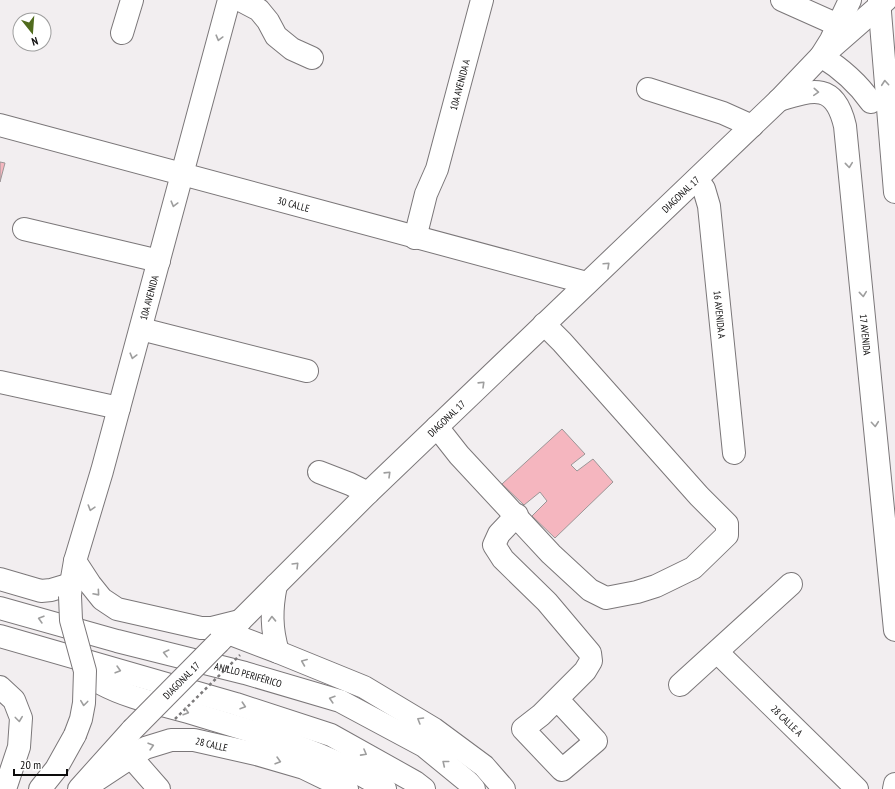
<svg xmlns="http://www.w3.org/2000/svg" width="895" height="789" font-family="'PT Sans Narrow',sans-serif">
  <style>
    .building { fill: #f5b6bf; stroke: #9b9697 }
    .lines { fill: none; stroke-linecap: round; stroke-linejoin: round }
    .minor-casing { stroke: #7b7779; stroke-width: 24 }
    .major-casing { stroke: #7b7779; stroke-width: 24 }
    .highway-casing { stroke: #7b7779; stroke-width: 24 }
    .minor { stroke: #fff; stroke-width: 22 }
    .major { stroke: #fff; stroke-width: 22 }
    .highway { stroke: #fff; stroke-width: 22 }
    .major-bridge-casing { stroke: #7b7779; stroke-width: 24; stroke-linecap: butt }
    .path-bridge { stroke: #7b797a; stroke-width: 2.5; stroke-dasharray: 3 3; stroke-linecap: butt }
    .major-bridge { stroke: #fff; stroke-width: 22 }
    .oneway { stroke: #9e9e9e }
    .labels { text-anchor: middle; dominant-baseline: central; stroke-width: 3; stroke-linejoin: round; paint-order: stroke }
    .street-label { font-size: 10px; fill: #0d0c0c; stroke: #fff }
  </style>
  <rect width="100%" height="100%" fill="#f2eef0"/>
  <g class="building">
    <path d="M 0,162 L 5,163 L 0,182 Z"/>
    <path d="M 562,429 L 585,454 L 571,465 L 577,471 L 593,459 L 613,482 L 555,538 L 532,516 L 547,501 L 540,492 L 524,505 L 502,484 Z"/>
  </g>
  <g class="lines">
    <g class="minor-casing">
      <g id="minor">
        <path d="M 240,0 L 259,10 L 268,21 L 276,36 L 292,49 L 312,58"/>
        <path d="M 782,0 L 838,25"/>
        <path d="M 879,0 L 895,192"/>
        <path d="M 122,33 L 132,0"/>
        <path d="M 822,56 L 886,0"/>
        <path d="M 648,89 L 723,113 L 752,126"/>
        <path id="s1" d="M 779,100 C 814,89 835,83 845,126 L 895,630"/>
        <path id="s2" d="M 0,125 L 587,283"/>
        <path id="s3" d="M 697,179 L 704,189 L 709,206 L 734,453"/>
        <path d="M 24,229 L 159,261"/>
        <path id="s4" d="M 415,238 L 426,194 L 437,169 L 482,0"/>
        <path d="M 141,329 L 307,371"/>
        <path d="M 0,382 L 119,408"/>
        <path d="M 437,427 L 459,455 L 551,554 L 590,590 L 606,598 L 637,592 L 656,586 L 693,568 L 727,535 L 727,524 L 699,496 L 562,342 L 544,324"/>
        <path d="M 319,472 L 350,484 L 368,493"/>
        <path d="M 517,515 L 499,534 L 494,545 L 503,559 L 547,602 L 590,653 L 591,661 L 585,671 L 541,715 L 523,729 L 562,770 L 596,741 L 557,699"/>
        <path d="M 0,579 L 41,591 L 51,590 L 71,584"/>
        <path d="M 228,633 L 278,652 L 364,687 L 434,729 L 484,766 L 504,789"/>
        <path id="s5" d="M 717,652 L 857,789"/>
        <path d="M 680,685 L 791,584"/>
        <path d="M 0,687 L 14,700 L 21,718 L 19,747 L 5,789"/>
        <path d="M 131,757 L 159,789"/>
        <path id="s6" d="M 86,787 L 145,748 L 171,740 L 194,740 L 256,754 L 304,768 L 347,789"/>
        <path d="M 894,789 L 895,784"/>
      </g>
    </g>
    <g class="major-casing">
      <g id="major">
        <path d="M 821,56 C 842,69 857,82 871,102"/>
        <path d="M 75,561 L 90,584 L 102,599 L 117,609 L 201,628 L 212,628 L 240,621"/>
        <path d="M 276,585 C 271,609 271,629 278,652"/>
        <path id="s7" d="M 70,596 L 71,584 L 75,561 L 102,471 L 229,0"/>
        <path id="s8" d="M 219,642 L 368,493 L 779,100 L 821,56 L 831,40 L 850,0"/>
        <path d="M 40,789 L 56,769 L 75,735"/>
        <path d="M 79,789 L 132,730"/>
      </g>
    </g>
    <g class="highway-casing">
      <g id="highway">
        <path id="s9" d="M 0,608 L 117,641 L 245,673 L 340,701 L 424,746 L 468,782 L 474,789"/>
        <path d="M 0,636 L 236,704 L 331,735 L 415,782 L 424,789"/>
        <path d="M 85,671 C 90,675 96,680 102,684 C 128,698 160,704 188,712 C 256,733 326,750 385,789"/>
      </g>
    </g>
    <use href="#minor" class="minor"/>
    <use href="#major" class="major"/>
    <use href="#highway" class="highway"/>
    <g class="major-bridge-casing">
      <g id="major-bridge">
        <path d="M 70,596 L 71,620 L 85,671 L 84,703 L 81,719 L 75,735"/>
        <path id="s10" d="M 132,730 L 219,642"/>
      </g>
    </g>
    <path class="path-bridge" d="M 175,719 L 240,655"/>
    <use href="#major-bridge" class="major-bridge"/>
  </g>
  <defs><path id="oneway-chevron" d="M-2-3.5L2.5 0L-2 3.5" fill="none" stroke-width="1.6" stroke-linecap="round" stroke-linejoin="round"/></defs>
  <g class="oneway">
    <use href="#oneway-chevron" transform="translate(219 38) rotate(105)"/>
    <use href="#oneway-chevron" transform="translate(885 83) rotate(-95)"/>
    <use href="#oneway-chevron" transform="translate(816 92) rotate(4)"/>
    <use href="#oneway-chevron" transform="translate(849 165) rotate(84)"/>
    <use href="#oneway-chevron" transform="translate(174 204) rotate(105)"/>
    <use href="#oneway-chevron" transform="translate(607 265) rotate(-43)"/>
    <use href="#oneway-chevron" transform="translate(863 294) rotate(84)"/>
    <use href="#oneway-chevron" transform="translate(133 356) rotate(105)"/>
    <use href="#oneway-chevron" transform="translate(482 384) rotate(-44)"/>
    <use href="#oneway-chevron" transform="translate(875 424) rotate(85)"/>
    <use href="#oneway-chevron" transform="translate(388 474) rotate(-44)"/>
    <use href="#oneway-chevron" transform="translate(91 508) rotate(107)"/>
    <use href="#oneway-chevron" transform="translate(296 565) rotate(-45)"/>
    <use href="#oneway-chevron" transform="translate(97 593) rotate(49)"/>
    <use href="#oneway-chevron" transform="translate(41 619) rotate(-164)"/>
    <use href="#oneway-chevron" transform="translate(272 619) rotate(-92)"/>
    <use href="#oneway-chevron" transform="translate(166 653) rotate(-166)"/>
    <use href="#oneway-chevron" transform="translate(304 662) rotate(-158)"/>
    <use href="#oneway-chevron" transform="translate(118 670) rotate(16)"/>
    <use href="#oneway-chevron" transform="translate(332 699) rotate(-163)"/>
    <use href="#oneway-chevron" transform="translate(84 703) rotate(97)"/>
    <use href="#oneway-chevron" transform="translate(243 706) rotate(18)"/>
    <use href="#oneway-chevron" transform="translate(186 712) rotate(17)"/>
    <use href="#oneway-chevron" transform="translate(19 719) rotate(83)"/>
    <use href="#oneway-chevron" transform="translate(420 720) rotate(-149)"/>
    <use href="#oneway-chevron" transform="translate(151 746) rotate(-16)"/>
    <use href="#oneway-chevron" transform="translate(364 753) rotate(29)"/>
    <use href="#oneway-chevron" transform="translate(278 761) rotate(16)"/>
    <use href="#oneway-chevron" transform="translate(445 763) rotate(-141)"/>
  </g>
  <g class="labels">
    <g class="street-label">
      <text stroke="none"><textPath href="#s4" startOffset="160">10A AVENIDA A</textPath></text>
      <text stroke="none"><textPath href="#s8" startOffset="643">DIAGONAL 17</textPath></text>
      <text stroke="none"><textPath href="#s2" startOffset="304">30 CALLE</textPath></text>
      <text stroke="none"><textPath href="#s7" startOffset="309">10A AVENIDA</textPath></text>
      <text stroke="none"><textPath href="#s3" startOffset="139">16 AVENIDA A</textPath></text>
      <text stroke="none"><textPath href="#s1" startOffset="296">17 AVENIDA</textPath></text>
      <text stroke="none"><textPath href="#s8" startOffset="319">DIAGONAL 17</textPath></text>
      <text stroke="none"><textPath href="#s9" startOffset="257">ANILLO PERIFÉRICO</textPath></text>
      <text stroke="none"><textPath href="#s10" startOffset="70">DIAGONAL 17</textPath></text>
      <text stroke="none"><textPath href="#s5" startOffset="98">28 CALLE A</textPath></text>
      <text stroke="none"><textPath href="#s6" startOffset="139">28 CALLE</textPath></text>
    </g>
  </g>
  <g transform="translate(32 32) rotate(163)"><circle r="19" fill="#ffffff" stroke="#9e9e9e"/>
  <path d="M0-3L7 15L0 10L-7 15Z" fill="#506b1d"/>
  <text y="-6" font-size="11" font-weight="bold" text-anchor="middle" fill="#0d0c0c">N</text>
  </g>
  <path d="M14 769v6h53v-6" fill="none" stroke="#0d0c0c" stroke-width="2"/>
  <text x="20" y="769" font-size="12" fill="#0d0c0c" stroke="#ffffff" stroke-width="3" paint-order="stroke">20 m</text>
</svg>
